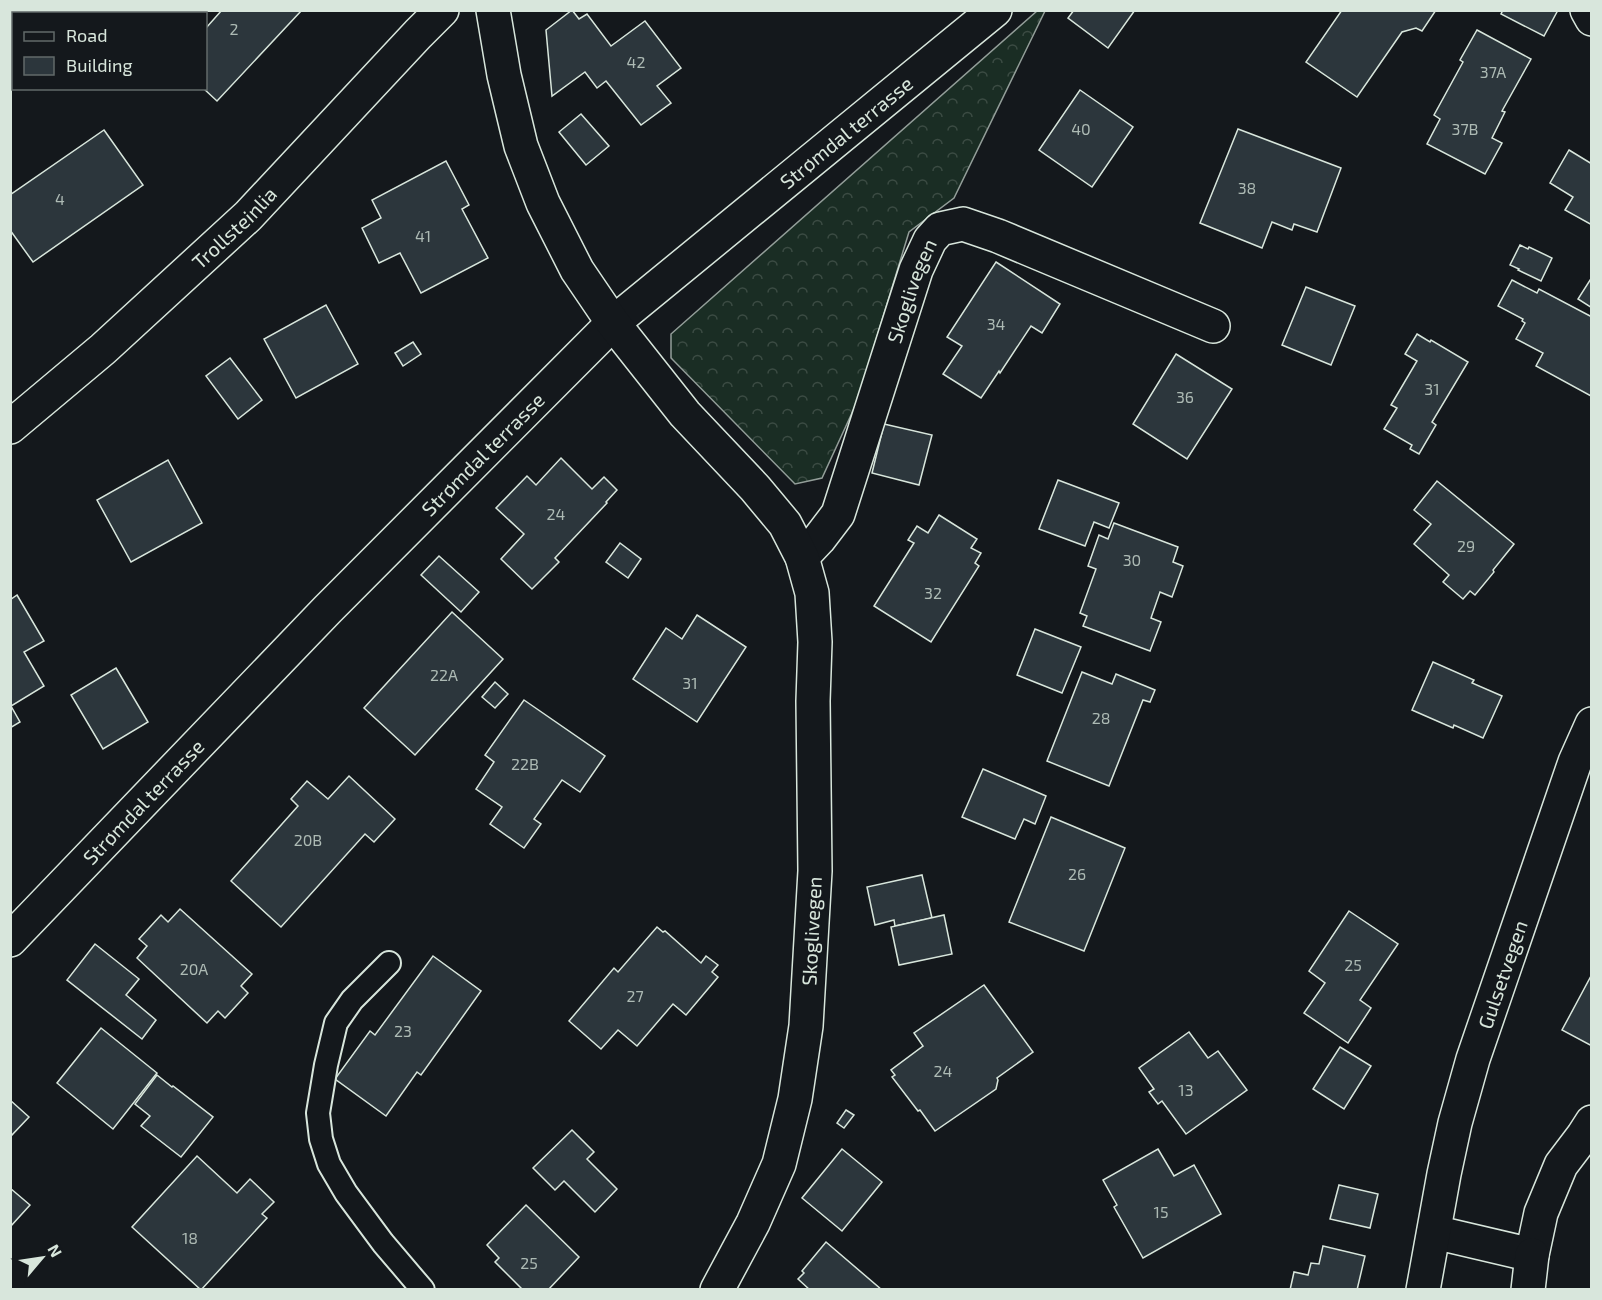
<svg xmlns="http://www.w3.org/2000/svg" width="1602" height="1300" font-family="'Exo 2',sans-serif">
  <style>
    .forest { fill: url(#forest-crowns); stroke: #939e99; stroke-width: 1.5 }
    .building { fill: #2c363c; stroke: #d8e6dc; stroke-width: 1.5 }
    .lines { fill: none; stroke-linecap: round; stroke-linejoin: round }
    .service-casing { stroke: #d8e6dc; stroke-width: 26 }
    .minor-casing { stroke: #d8e6dc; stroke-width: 36 }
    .tertiary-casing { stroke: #d8e6dc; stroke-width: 36 }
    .secondary-casing { stroke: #d8e6dc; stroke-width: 36 }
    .service { stroke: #14181c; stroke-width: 22 }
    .minor { stroke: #14181c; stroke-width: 33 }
    .tertiary { stroke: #14181c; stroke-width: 33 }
    .secondary { stroke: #14181c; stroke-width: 33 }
    .labels { text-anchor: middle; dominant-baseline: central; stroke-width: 4.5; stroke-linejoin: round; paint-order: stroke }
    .number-label { font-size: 16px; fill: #adbab4 }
    .street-label { font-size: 20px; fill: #d8e6dc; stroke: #14181c }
  </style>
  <defs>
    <pattern id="forest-crowns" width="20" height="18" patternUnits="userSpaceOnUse" patternTransform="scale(1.5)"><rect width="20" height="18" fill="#1a2d24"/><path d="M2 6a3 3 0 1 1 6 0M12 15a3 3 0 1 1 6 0" fill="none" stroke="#3b4b43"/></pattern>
  </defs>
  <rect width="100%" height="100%" fill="#14181c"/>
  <path class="forest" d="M 1037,11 L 1045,11 L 954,198 L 909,232 L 857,402 L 822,478 L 795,484 L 671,358 L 671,334 Z"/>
  <g class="building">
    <path d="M 222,10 L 302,10 L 217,101 L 203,88 L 206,88 L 206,28 Z"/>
    <path d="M 572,10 L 579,19 L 587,14 L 611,46 L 645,21 L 681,68 L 657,86 L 671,103 L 641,125 L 606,81 L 597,88 L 585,72 L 552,96 L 546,30 Z"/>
    <path d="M 1074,10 L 1135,10 L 1108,48 L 1068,18 Z"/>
    <path d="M 1342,10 L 1436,10 L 1422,31 L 1416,28 L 1402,32 L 1357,97 L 1306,62 Z"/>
    <path d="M 1503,10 L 1558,10 L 1544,36 L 1501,14 Z"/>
    <path d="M 1477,30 L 1531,59 L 1502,111 L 1505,112 L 1492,138 L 1502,143 L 1485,174 L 1427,144 L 1440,119 L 1434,115 L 1463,62 L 1460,60 Z"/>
    <path d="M 1080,90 L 1133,127 L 1092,187 L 1039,150 Z"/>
    <path d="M 581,114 L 609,146 L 586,165 L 559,132 Z"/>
    <path d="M 1238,129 L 1341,168 L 1317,232 L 1294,224 L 1292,230 L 1272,222 L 1262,248 L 1200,223 Z"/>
    <path d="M 104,130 L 143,185 L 33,262 L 10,230 L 10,195 Z"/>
    <path d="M 1569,150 L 1592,164 L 1592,225 L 1565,210 L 1573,197 L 1550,183 Z"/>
    <path d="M 446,161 L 469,205 L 462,209 L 488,258 L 421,293 L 400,253 L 379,263 L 362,228 L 381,218 L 372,200 Z"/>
    <path d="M 1520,245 L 1528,249 L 1529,247 L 1552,258 L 1541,281 L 1518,270 L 1519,269 L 1510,265 Z"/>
    <path d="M 996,262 L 1060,304 L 1042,333 L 1031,326 L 1000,373 L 999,371 L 981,398 L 943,374 L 962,346 L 947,337 Z"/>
    <path d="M 1592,277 L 1592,308 L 1578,299 Z"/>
    <path d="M 1512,280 L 1537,293 L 1539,289 L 1592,317 L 1591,396 L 1536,366 L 1543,353 L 1516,339 L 1525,323 L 1522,321 L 1523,319 L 1498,306 Z"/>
    <path d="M 1306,287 L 1355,306 L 1331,365 L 1282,345 Z"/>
    <path d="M 326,305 L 358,364 L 296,398 L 264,339 Z"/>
    <path d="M 1417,334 L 1430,342 L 1431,340 L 1468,362 L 1432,422 L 1436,425 L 1419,454 L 1410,449 L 1412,445 L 1384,429 L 1397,408 L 1391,405 L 1417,361 L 1405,354 Z"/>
    <path d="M 413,342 L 421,354 L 403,366 L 395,353 Z"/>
    <path d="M 1176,354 L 1232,389 L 1187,459 L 1133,424 Z"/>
    <path d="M 230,358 L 262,400 L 238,419 L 206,376 Z"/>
    <path d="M 884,424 L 932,435 L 919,485 L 872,473 Z"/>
    <path d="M 561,458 L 592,489 L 604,477 L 617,490 L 606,502 L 607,503 L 555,558 L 559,562 L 532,589 L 501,559 L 524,534 L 496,508 L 527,476 L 536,485 Z"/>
    <path d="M 168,460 L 202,523 L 131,562 L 97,500 Z"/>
    <path d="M 1058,480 L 1119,503 L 1109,528 L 1094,522 L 1085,546 L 1039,529 Z"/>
    <path d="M 1437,481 L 1514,544 L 1493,570 L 1494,572 L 1475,595 L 1470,591 L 1463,599 L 1443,582 L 1449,575 L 1414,544 L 1431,524 L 1414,510 Z"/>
    <path d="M 939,515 L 977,539 L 971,548 L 981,553 L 975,563 L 979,566 L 931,642 L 874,606 L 914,543 L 908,540 L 917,526 L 928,533 Z"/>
    <path d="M 1114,523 L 1178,547 L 1173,562 L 1183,566 L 1172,597 L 1160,592 L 1151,618 L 1161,622 L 1150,651 L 1083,626 L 1087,616 L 1080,613 L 1096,569 L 1088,566 L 1099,535 L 1108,539 Z"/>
    <path d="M 620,543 L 641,559 L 628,578 L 606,562 Z"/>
    <path d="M 439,556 L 479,592 L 461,612 L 421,575 Z"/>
    <path d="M 17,595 L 44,641 L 24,652 L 44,686 L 11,706 L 20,722 L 10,728 L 10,600 Z"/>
    <path d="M 452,612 L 503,659 L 415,755 L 364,708 Z"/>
    <path d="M 697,615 L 746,647 L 697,722 L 633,679 L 666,628 L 682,639 Z"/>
    <path d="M 1035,629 L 1081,647 L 1062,693 L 1017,675 Z"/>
    <path d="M 1433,662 L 1474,680 L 1472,683 L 1502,696 L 1483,738 L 1454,725 L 1453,728 L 1412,710 Z"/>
    <path d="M 116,668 L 148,722 L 103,749 L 71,695 Z"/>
    <path d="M 1082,672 L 1112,684 L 1116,674 L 1155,690 L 1150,702 L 1143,700 L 1109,786 L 1047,761 Z"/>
    <path d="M 495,682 L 508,694 L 495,708 L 482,697 Z"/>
    <path d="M 524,700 L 605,756 L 580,792 L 562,780 L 534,819 L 541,824 L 524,848 L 490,824 L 502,807 L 476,789 L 494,762 L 485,755 Z"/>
    <path d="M 983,769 L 1046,796 L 1035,824 L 1024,819 L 1015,839 L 962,817 Z"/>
    <path d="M 349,776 L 395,819 L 374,842 L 365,834 L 281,927 L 231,881 L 298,806 L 291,799 L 307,781 L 328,799 Z"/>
    <path d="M 1051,817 L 1125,848 L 1084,951 L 1009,922 Z"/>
    <path d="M 922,875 L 932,918 L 895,926 L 894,920 L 875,925 L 867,887 Z"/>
    <path d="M 180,909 L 252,974 L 241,986 L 248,993 L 225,1018 L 218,1011 L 207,1023 L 137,958 L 147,946 L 139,939 L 161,915 L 168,922 Z"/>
    <path d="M 1349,911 L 1398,944 L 1360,1000 L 1371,1008 L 1348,1043 L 1304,1013 L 1325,983 L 1309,971 Z"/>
    <path d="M 944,915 L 952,954 L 899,965 L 891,927 Z"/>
    <path d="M 657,927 L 663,932 L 665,931 L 701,963 L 706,956 L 718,965 L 712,972 L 718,977 L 686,1015 L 673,1004 L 637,1046 L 618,1030 L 601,1049 L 569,1021 L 614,968 L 618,972 Z"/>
    <path d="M 95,944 L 139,979 L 126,995 L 156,1020 L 142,1039 L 67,980 Z"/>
    <path d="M 433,956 L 481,991 L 421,1075 L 417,1072 L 386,1116 L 335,1079 L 370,1031 L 375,1035 Z"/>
    <path d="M 1591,976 L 1592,976 L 1592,1046 L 1562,1030 Z"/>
    <path d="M 984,985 L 1033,1052 L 997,1078 L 998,1080 L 996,1089 L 935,1131 L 920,1110 L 918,1111 L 892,1077 L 895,1075 L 891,1070 L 923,1046 L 914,1033 Z"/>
    <path d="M 101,1028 L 157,1073 L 113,1129 L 57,1083 Z"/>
    <path d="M 1189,1032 L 1208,1058 L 1218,1051 L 1247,1090 L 1186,1134 L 1162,1101 L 1158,1104 L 1149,1092 L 1154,1089 L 1139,1068 Z"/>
    <path d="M 1340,1047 L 1371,1066 L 1344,1109 L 1313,1089 Z"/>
    <path d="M 157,1075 L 172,1087 L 173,1086 L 213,1117 L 181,1157 L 141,1126 L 150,1116 L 135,1104 Z"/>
    <path d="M 10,1100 L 29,1117 L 10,1137 Z"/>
    <path d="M 846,1110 L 854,1115 L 844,1128 L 837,1123 Z"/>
    <path d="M 572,1130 L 594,1152 L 587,1159 L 617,1189 L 595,1212 L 564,1181 L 555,1190 L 533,1168 Z"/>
    <path d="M 842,1149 L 882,1182 L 842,1231 L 802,1198 Z"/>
    <path d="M 1158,1149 L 1174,1176 L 1194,1165 L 1221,1214 L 1143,1258 L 1114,1207 L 1117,1205 L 1103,1180 Z"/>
    <path d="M 197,1156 L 237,1193 L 250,1179 L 274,1202 L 262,1214 L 267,1218 L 201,1290 L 132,1227 Z"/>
    <path d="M 1339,1185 L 1378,1194 L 1370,1228 L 1330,1219 Z"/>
    <path d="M 10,1188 L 30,1205 L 10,1227 Z"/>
    <path d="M 526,1205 L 579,1257 L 548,1290 L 523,1290 L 495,1262 L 499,1258 L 487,1245 Z"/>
    <path d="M 826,1242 L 882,1290 L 810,1290 L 798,1279 L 804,1273 L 802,1271 Z"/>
    <path d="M 1323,1246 L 1365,1256 L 1357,1290 L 1290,1290 L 1294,1272 L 1308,1275 L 1311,1263 L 1319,1264 Z"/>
  </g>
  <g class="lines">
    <g class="service-casing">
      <path id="service" d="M 389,963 L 352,1000 L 336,1023 L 326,1065 L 318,1113 L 321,1139 L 329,1164 L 346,1193 L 383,1243 L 423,1290"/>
    </g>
    <g class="minor-casing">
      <g id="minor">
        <path d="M 1587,10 L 1592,19"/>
        <path id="s1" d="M 10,427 L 103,349 L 248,216 L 418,34 L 442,10"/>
        <path id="s2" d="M 802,557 L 819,539 L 838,514 L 916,270 L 930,240 L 940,229 L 963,224 L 998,236 L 1213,326"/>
        <path id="s3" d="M 10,940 L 327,610 L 613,323 L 995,10"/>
        <path d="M 1434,1232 L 1532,1255 L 1541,1213 L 1561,1165 L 1583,1136 L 1592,1122"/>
        <path d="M 1528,1290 L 1532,1255"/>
      </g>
    </g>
    <g class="tertiary-casing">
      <path id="tertiary" d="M 493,10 L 504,75 L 521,146 L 543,203 L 577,270 L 613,323 L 685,414 L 755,488 L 785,524 L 802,557 L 812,593 L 815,642 L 813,701 L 815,871 L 806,1026 L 795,1099 L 779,1164 L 753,1223 L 717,1290"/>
    </g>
    <g class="secondary-casing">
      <g id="secondary">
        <path id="s4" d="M 1423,1290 L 1444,1174 L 1455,1123 L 1473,1059 L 1575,762 L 1592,724"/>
      </g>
    </g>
    <use href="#service" class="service"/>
    <use href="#minor" class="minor"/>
    <use href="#tertiary" class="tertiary"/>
    <use href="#secondary" class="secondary"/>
  </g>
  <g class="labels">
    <g class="number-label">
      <text x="234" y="28">2</text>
      <text x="636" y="61">42</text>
      <text x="1493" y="71">37A</text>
      <text x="1081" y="128">40</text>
      <text x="1465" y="128">37B</text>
      <text x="1247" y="187">38</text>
      <text x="60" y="198">4</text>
      <text x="423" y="235">41</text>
      <text x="996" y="323">34</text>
      <text x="1432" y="388">31</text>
      <text x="1185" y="396">36</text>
      <text x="556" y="513">24</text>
      <text x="1466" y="545">29</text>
      <text x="1132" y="559">30</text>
      <text x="933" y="592">32</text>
      <text x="444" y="674">22A</text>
      <text x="690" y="682">31</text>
      <text x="1101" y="717">28</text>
      <text x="525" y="763">22B</text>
      <text x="308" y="839">20B</text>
      <text x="1077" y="873">26</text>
      <text x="1353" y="964">25</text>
      <text x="194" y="968">20A</text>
      <text x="635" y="995">27</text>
      <text x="403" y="1030">23</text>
      <text x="943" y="1070">24</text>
      <text x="1186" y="1089">13</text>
      <text x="1161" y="1211">15</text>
      <text x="190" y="1237">18</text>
      <text x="529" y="1262">25</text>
    </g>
    <g class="street-label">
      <text stroke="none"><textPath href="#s3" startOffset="1164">Strømdal terrasse</textPath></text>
      <text stroke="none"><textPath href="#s1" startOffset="300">Trollsteinlia</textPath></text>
      <text stroke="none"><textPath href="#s2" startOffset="291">Skoglivegen</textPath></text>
      <text stroke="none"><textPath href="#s3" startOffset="678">Strømdal terrasse</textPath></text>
      <text stroke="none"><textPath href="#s3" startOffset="192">Strømdal terrasse</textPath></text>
      <text transform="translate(811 931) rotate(-87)">Skoglivegen</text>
      <text stroke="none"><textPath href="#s4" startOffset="326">Gulsetvegen</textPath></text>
    </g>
  </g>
  <rect width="1602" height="1300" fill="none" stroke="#d8e6dc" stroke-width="24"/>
  <rect x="12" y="12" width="195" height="78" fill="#14181c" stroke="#626a69" stroke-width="1.5"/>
  <rect x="24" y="32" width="30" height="9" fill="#14181c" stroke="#626a69" stroke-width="1.5"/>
  <text x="66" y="42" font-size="18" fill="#d8e6dc">Road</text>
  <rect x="24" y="57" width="30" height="18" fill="#2c363c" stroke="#626a69" stroke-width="1.5"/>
  <text x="66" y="72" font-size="18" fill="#d8e6dc">Building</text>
  <g transform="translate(42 1258) rotate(61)" stroke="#14181c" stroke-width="4.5" paint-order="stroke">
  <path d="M0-4.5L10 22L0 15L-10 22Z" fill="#d8e6dc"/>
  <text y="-9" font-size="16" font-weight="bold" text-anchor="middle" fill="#d8e6dc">N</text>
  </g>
</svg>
